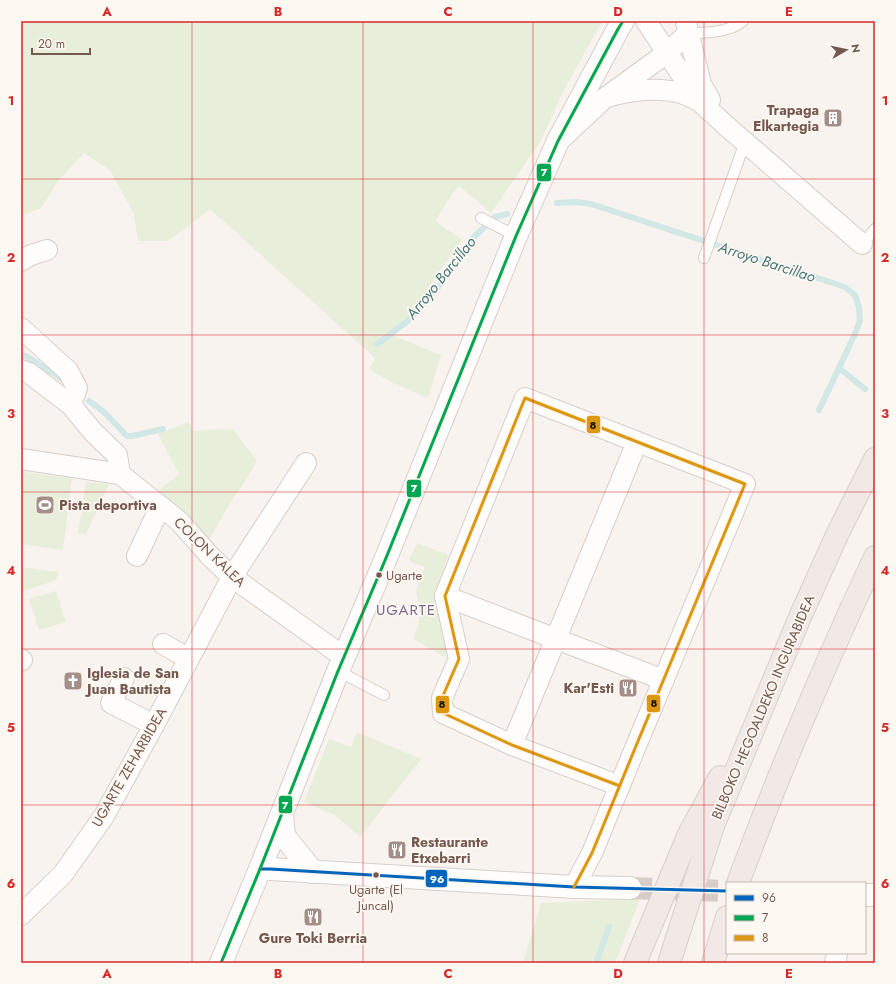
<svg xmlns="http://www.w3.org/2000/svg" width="896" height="984" font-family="Jost,sans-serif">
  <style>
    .green { fill: #e7eeda }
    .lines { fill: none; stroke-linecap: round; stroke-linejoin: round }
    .stream { stroke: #d1e8e7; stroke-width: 6 }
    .secondary-tunnel { stroke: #d7ccc6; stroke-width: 22; stroke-dasharray: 22 11; stroke-linecap: butt }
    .lane-casing { stroke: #d6cfca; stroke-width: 12 }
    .street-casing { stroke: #d6cfca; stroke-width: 22 }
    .secondary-casing { stroke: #d7cfca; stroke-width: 24 }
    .highway-casing { stroke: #d9d0cb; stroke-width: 24 }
    .lane { stroke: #fefdfc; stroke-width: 10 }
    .street { stroke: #fefdfc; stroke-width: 20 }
    .secondary { stroke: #fefdfc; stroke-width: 22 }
    .highway { stroke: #f1e9e6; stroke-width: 22 }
    .bus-1-casing { stroke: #fef8f2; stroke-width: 6 }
    .bus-2-casing { stroke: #fef8f2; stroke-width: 6 }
    .bus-3-casing { stroke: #fef8f2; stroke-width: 6 }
    .bus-1 { stroke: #0065bd; stroke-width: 3 }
    .bus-2 { stroke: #00a651; stroke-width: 3 }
    .bus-3 { stroke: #dd9710; stroke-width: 3 }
    .grid { fill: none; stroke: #d62828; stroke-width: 1; stroke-opacity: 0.55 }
    .bus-dot { fill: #75594f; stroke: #fef8f2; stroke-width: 1.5 }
    .labels { text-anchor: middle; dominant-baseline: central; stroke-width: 3.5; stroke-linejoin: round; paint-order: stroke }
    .bus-label { font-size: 13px; fill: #75594f; stroke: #fef8f2; text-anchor: start }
    .poi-label { font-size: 14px; font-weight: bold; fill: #75594f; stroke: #fef8f2; text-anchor: start }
    .street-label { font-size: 14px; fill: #75594f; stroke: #fef8f2 }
    .water-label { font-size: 15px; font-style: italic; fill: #437678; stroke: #fef8f2 }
    .neighbourhood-label { font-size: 15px; letter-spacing: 1px; fill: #7f6790; stroke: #fef8f2 }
    .line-badge { stroke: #fef8f2; stroke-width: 1.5 }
    .badge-label { font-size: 11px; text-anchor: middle; font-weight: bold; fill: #fff }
    .pale-badge-label { font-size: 11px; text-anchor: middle; font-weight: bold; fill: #111 }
    .neatline { fill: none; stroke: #d62828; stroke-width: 1.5 }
    .grid-label { font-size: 13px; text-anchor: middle; font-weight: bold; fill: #d62828 }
  </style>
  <rect width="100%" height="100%" fill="#f8f3ee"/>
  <g class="green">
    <path d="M 21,21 L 602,21 L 563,92 L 540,142 L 491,213 L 459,186 L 453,193 L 435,221 L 462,240 L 394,336 L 441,355 L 428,398 L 391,382 L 369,369 L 375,358 L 210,209 L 168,241 L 138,241 L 134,214 L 110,170 L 84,153 L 58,181 L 41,208 L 21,216 Z"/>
    <path d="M 188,422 L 193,431 L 233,429 L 257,461 L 244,483 L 235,495 L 205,546 L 159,490 L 179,474 L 158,434 Z"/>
    <path d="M 21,472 L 72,478 L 63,550 L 21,544 Z"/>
    <path d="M 86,482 L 109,484 L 86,534 L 78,533 Z"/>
    <path d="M 417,543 L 448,555 L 438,587 L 436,604 L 446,645 L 446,658 L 414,639 L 420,615 L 416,591 L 425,567 L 409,561 Z"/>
    <path d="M 21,567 L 58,572 L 56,580 L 21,592 Z"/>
    <path d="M 56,591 L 66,622 L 39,630 L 29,599 Z"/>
    <path d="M 357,732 L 421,759 L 360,837 L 335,815 L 304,802 L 329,739 L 351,747 Z"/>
    <path d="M 640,899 L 615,963 L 523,963 L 541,903 Z"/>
  </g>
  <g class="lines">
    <g class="stream">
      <path d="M 557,203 L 575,202 L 591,204 L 845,287 L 855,295 L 859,307 L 860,321 L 854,336 L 819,410"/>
      <path d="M 377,344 L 409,320 L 439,286 L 472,239 L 495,217 L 507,214"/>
      <path d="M 21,356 L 26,356 L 58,376 L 64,381"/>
      <path d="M 839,368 L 865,389"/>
      <path d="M 89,401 L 104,412 L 127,436 L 132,436 L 163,429"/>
      <path d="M 596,963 L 609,927"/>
    </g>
    <path class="secondary-tunnel" d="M 630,888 L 727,891"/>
    <g class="lane-casing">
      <g id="lane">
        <path d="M 688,34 C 708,32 728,33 743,21"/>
        <path d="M 481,218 L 516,236"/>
        <path d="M 862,244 L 875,229"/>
        <path d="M 704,258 L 745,142"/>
        <path d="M 338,671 L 384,695"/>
      </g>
    </g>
    <g class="street-casing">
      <g id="street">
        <path d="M 646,21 L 699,101 L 723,123 L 862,244"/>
        <path d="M 686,22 L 701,84 L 710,100"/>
        <path d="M 610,96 C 633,90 658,87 681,93 C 687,95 693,98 699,101"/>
        <path d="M 563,137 L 606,97 L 660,58 L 688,34"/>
        <path d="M 21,261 L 31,255 L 47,250"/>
        <path d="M 21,328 L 68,371 L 77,388 L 71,405"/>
        <path d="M 21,370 L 29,373 L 71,405 L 93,432 L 117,455 L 120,474"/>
        <path d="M 21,459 L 120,474 L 179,521 L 209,555 L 232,577 L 344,657"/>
        <path d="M 137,556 L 160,507"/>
        <path d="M 445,596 L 556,639 L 664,680"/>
        <path d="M 163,644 L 189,659"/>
        <path d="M 21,661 L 22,660"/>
        <path d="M 124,678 L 111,703 L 154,725"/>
        <path d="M 512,745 L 637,442"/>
        <path d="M 574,887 L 592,853 L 636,746 L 745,484 L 525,398 L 445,596 L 459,659 L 442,698 L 443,713 L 512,745 L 620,786"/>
        <path d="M 21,915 L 63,874 L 104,816 L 154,725 L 232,577 L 306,463"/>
        <path d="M 835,963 L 837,953"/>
      </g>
    </g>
    <g class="secondary-casing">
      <g id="secondary">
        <path d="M 282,814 L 284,836 L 313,872"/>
        <path d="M 260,869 L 270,869 L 574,887 L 630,888"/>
        <path d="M 865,895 L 875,895"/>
        <path d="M 221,963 L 260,869 L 338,671 L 386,558 L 516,236 L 558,141 L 618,29 L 623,21"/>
      </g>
    </g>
    <g class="highway-casing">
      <g id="highway">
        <path d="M 738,883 C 779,772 825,664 875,557"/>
        <path d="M 635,963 L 689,834 L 720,777"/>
        <path d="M 669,963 L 713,826 L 800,617 L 837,535 L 875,459"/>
        <path d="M 713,963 L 727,917"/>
      </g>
    </g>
    <use href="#lane" class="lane"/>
    <use href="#street" class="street"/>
    <use href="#secondary" class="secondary"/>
    <use href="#highway" class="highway"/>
    <g class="bus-1-casing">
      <path id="bus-1" d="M 260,869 L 270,869 L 574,887 L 727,891"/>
    </g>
    <g class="bus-2-casing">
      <path id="bus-2" d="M 221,963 L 260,869 L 338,671 L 386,558 L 516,236 L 558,141 L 618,29 L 623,21"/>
    </g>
    <g class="bus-3-casing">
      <path id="bus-3" d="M 574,887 L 592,853 L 636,746 L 745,484 L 525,398 L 445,596 L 459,659 L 442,698 L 443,713 L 512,745 L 620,786"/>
    </g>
    <use href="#bus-1" class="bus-1"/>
    <use href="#bus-2" class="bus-2"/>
    <use href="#bus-3" class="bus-3"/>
  </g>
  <path class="grid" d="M 192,21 L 192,963M 363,21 L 363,963M 533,21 L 533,963M 704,21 L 704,963M 21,179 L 875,179M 21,335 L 875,335M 21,492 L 875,492M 21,649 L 875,649M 21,805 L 875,805"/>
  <defs>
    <g id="building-square" transform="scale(1)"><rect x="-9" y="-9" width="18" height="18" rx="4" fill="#a38f87" stroke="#fef8f2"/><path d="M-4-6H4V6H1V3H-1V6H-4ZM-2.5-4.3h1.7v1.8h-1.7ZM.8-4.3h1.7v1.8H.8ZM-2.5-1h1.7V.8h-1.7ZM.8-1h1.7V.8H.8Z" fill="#fff"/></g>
    <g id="stadium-square" transform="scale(1)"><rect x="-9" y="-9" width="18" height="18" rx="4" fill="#a38f87" stroke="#fef8f2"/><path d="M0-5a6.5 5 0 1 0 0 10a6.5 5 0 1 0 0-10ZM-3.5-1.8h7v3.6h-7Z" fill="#fff"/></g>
    <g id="church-square" transform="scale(1)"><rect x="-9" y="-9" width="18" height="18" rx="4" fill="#a38f87" stroke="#fef8f2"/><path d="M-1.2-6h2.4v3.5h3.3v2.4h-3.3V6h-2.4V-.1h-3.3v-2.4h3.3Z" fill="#fff"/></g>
    <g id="restaurant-square" transform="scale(1)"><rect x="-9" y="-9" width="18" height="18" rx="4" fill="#a38f87" stroke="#fef8f2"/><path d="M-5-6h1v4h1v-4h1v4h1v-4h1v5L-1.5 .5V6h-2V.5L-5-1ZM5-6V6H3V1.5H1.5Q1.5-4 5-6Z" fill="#fff"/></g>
  </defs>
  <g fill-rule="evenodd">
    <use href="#building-square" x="833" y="118"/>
    <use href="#stadium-square" x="45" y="505"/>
    <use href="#church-square" x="73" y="681"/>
    <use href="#restaurant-square" x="628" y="688"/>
    <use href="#restaurant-square" x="397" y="850"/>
    <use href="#restaurant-square" x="313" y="917"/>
  </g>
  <g class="bus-dot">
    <circle cx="379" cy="575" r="3.5"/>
    <circle cx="376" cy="875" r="3.5"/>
  </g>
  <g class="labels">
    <g class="bus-label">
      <text x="386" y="575">Ugarte</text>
      <text x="376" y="889" text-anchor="middle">Ugarte (El<tspan x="376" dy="16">Juncal)</tspan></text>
    </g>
    <g class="poi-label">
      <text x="819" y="110" text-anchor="end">Trapaga<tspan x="819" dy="16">Elkartegia</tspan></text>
      <text x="59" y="505">Pista deportiva</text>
      <text x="87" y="673">Iglesia de San<tspan x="87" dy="16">Juan Bautista</tspan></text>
      <text x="614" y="688" text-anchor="end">Kar'Esti</text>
      <text x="411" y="842">Restaurante<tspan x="411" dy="16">Etxebarri</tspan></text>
      <text x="313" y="938" text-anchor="middle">Gure Toki Berria</text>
    </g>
    <g class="street-label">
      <text transform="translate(210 552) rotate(44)">COLON KALEA</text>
      <text transform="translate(763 707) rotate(-67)">BILBOKO HEGOALDEKO INGURABIDEA</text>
      <text transform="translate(129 767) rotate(-60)">UGARTE ZEHARBIDEA</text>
    </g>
    <g class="water-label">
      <text transform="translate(767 262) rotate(18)">Arroyo Barcillao</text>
      <text transform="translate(441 278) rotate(-51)">Arroyo Barcillao</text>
    </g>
    <g class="neighbourhood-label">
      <text x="406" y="610">UGARTE</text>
    </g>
  </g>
  <g class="line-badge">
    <rect x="536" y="163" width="16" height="19" rx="4" fill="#00a651"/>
    <rect x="586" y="415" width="15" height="19" rx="4" fill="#dd9710"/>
    <rect x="406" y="479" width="16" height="19" rx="4" fill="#00a651"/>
    <rect x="646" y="694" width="15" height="19" rx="4" fill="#dd9710"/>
    <rect x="435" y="695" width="15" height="19" rx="4" fill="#dd9710"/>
    <rect x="278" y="795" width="15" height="19" rx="4" fill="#00a651"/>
    <rect x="425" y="869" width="23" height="19" rx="4" fill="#0065bd"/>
  </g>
  <g class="badge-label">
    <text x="544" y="176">7</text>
    <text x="414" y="492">7</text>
    <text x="285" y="809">7</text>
    <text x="437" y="883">96</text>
  </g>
  <g class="pale-badge-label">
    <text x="593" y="429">8</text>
    <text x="654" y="707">8</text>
    <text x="442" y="708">8</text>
  </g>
  <rect width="896" height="984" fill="none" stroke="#fef8f2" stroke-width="44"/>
  <rect x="726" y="882" width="140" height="72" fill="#fef8f2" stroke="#c7b8b1"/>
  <rect x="734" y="895" width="20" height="6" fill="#0065bd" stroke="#c7b8b1"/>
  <text x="762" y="902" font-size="12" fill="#75594f">96</text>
  <rect x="734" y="915" width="20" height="6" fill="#00a651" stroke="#c7b8b1"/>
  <text x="762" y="922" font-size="12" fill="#75594f">7</text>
  <rect x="734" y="935" width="20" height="6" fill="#dd9710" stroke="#c7b8b1"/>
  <text x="762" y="942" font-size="12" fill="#75594f">8</text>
  <g transform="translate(846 50) rotate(81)" stroke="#fef8f2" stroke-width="3" paint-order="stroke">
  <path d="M0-3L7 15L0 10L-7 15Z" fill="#75594f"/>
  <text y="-6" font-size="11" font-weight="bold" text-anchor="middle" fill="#75594f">N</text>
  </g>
  <path d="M32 48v6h58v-6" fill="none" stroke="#75594f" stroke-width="2"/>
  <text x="38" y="48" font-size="12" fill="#75594f" stroke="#fef8f2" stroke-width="3" paint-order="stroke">20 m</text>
  <rect x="22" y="22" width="852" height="940" class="neatline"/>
  <g class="grid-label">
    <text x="107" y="16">A</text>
    <text x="278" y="16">B</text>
    <text x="448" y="16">C</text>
    <text x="618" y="16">D</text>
    <text x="789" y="16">E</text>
    <text x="11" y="105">1</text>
    <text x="885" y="105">1</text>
    <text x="11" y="262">2</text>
    <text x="885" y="262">2</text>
    <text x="11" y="418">3</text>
    <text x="885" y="418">3</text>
    <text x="11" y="575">4</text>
    <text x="885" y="575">4</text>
    <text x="11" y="732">5</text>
    <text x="885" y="732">5</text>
    <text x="11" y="888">6</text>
    <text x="885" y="888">6</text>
    <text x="107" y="978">A</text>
    <text x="278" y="978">B</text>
    <text x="448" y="978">C</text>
    <text x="618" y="978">D</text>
    <text x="789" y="978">E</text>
  </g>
</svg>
